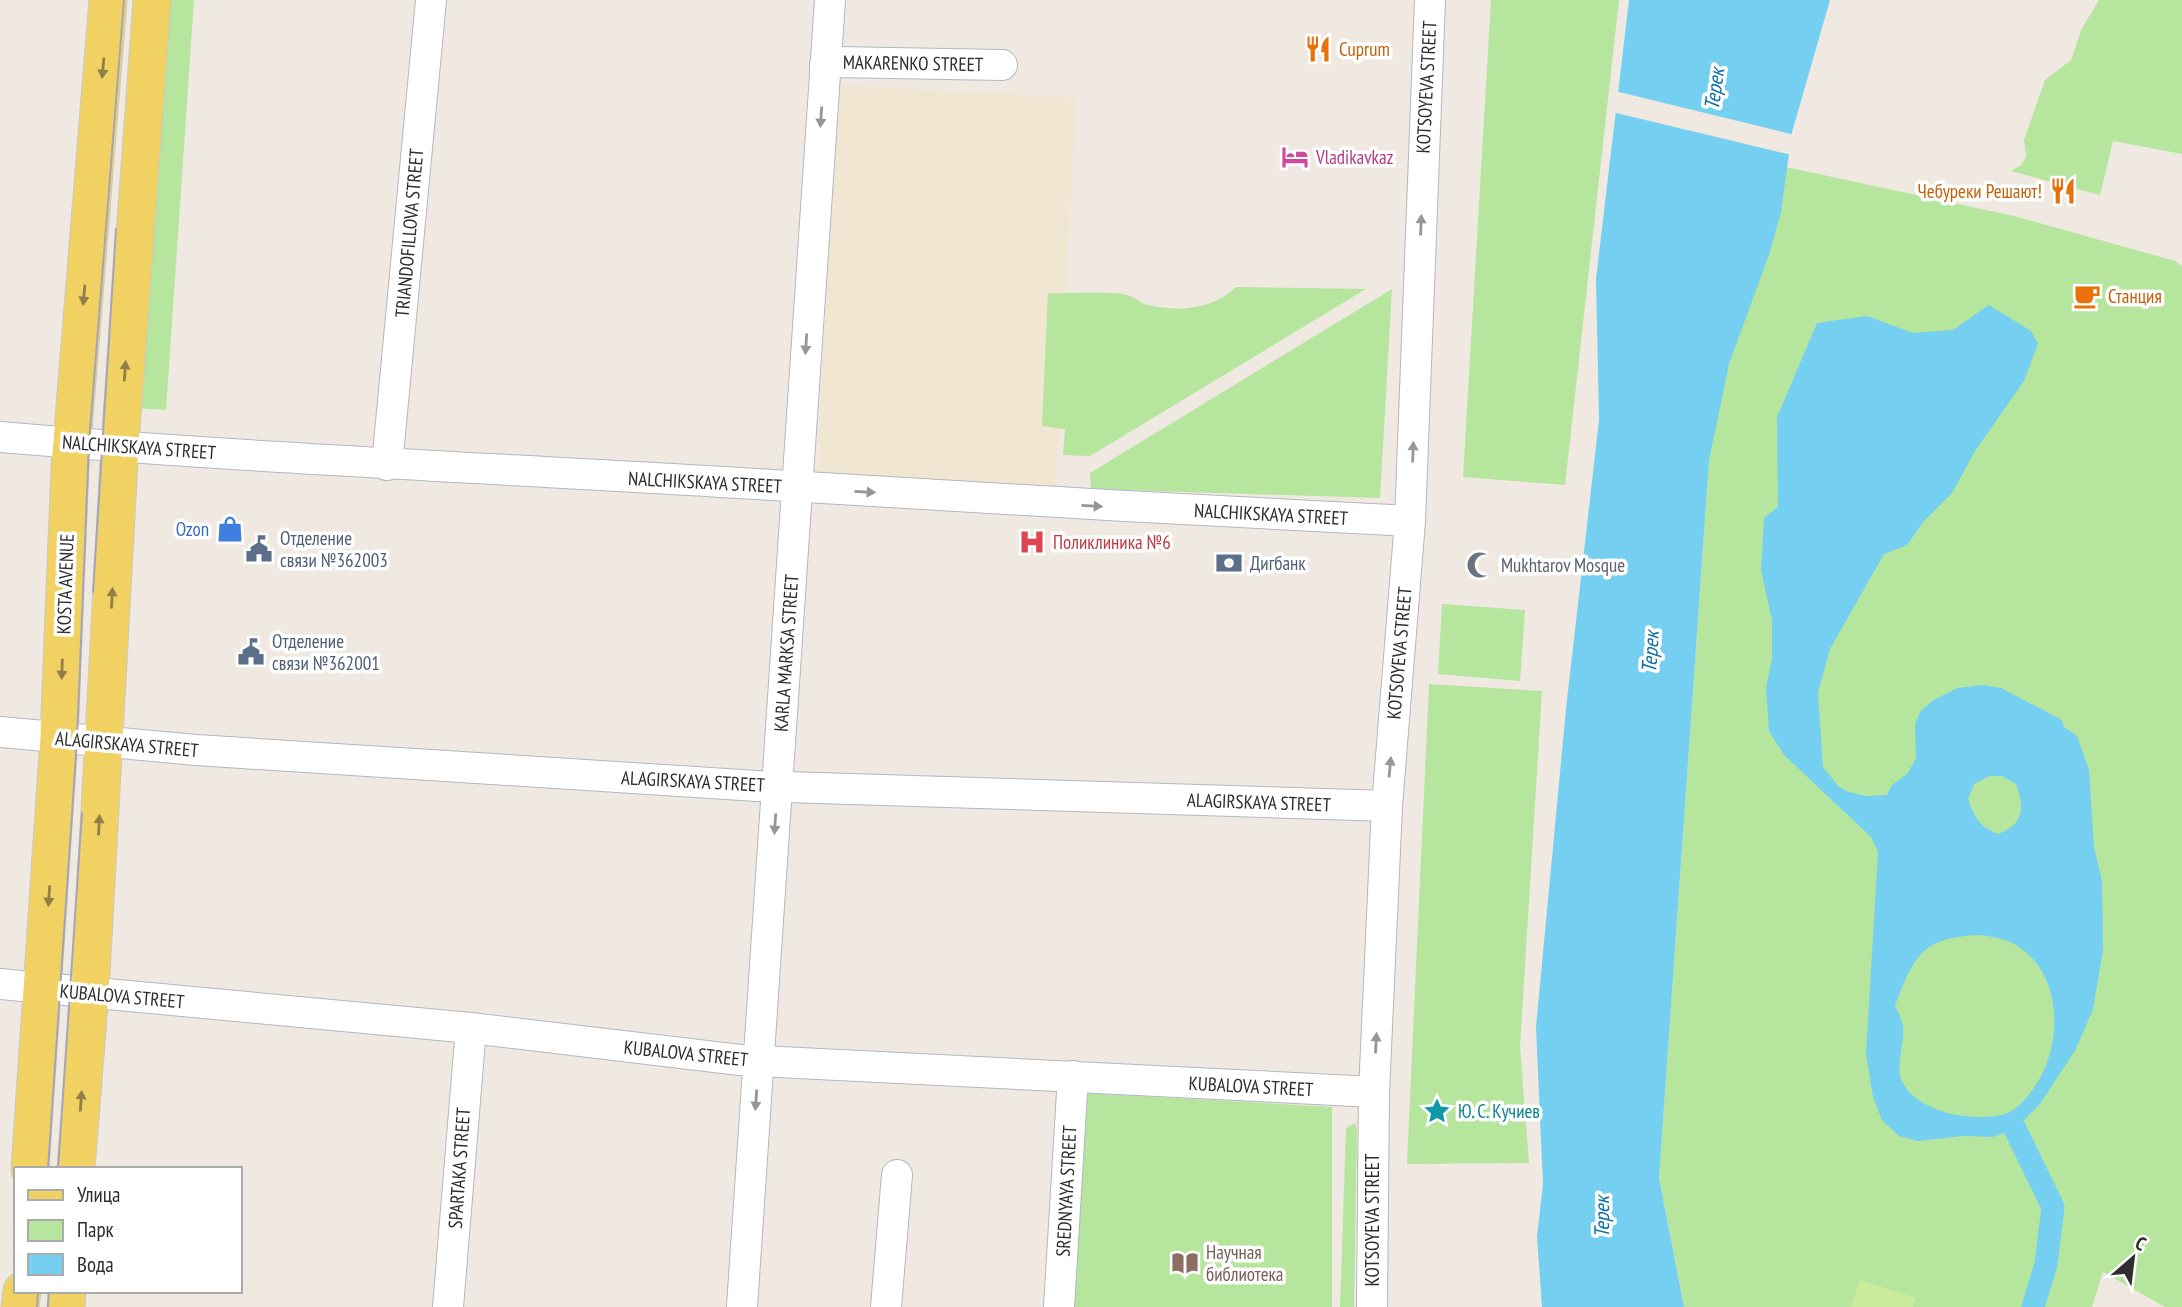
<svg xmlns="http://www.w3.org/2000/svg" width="2182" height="1307" font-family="'PT Sans Narrow',sans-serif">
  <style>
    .education { fill: #f0e6d1 }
    .green { fill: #b6e59e }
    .pitch { fill: #c9ec9a }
    .water { fill: #75cff0; fill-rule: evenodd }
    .pier { fill: #efe9e1 }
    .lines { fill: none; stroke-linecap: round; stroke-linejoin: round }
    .canal { stroke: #75cff0; stroke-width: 23 }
    .minor-casing { stroke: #b4b7c1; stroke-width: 32 }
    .major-casing { stroke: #c9c9c9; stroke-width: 39 }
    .minor { stroke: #fff; stroke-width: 30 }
    .major { stroke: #f2d163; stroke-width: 37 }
    .tram { stroke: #a3a6b8; stroke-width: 2 }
    .oneway { fill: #908048 }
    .oneway2 { fill: #969696 }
    .labels { text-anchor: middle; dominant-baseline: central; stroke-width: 7; stroke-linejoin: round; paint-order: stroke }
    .food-label { font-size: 19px; fill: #c56008; stroke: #fff; text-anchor: start }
    .street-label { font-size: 19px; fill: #2e2e2e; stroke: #fff }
    .hotel-label { font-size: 19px; fill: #b23c85; stroke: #fff; text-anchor: start }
    .shop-label { font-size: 19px; fill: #366cbe; stroke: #fff; text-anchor: end }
    .service-label { font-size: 19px; fill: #4e5e75; stroke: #fff; text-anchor: start }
    .health-label { font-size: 19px; fill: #be3a42; stroke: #fff; text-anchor: start }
    .worship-label { font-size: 19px; fill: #5b616d; stroke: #fff; text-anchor: start }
    .culture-label { font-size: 19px; fill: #0d838f; stroke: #fff; text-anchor: start }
    .education-label { font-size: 19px; fill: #785e54; stroke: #fff; text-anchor: start }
    .water-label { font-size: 21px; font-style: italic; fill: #0d6fa3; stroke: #fff }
  </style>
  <rect width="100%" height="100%" fill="#efe9e1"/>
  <path class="education" d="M 837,85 L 1076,98 L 1056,486 L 817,473 Z"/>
  <g class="green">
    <path d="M 165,0 L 194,0 L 166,410 L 137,408 Z"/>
    <path d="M 1491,0 L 1619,0 L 1565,485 L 1463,477 Z"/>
    <path d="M 2099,0 L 2182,0 L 2182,154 L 2113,141 L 2100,195 L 2011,171 L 2021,165 L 2026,157 L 2024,140 L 2045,80 L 2071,60 L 2082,28 Z"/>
    <path d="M 1786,167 L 2014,216 L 2175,261 L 2182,266 L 2182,1307 L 2165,1307 L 2103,1272 L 2092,1307 L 1684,1307 L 1659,1178 L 1709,461 C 1716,428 1720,393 1730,361 C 1752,294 1778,239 1786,167 Z"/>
    <path d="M 1236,287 L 1366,289 L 1090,456 L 1063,455 L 1065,429 L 1042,426 L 1048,293 C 1068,294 1113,290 1130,296 C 1135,297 1139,302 1144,304 C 1175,312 1212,311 1236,287 Z"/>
    <path d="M 1392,289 L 1380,498 L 1091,489 L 1090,473 Z"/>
    <path d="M 1442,604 L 1525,610 L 1520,681 L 1438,674 Z"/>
    <path d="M 1429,684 L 1542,691 L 1520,1046 L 1529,1163 L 1407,1164 Z"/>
    <path d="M 1085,1093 L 1332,1107 L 1332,1307 L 1072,1307 Z"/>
    <path d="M 1355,1123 L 1357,1129 L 1354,1307 L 1340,1307 L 1346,1128 Z"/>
  </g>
  <path class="pitch" d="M 1860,1280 L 1916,1298 L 1913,1307 L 1851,1307 Z"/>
  <g class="water">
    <path d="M 1629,0 L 1830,0 L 1792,132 L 1781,212 L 1770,252 L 1729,364 L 1709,461 L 1659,1178 L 1684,1307 L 1542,1307 L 1537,1236 L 1543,1184 L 1536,1027 L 1566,709 L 1599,420 L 1596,279 Z"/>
    <path d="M 1989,305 L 2031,331 L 2038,344 L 2024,381 L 1975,451 L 1952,493 L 1924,521 L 1907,545 L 1884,554 L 1830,649 L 1818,693 L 1823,767 L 1838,786 L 1846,791 L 1865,796 L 1887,795 L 1892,785 L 1908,773 L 1916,758 L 1915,724 L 1920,712 L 1932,701 L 1957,688 L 1982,685 L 2001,688 L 2062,720 L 2064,727 L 2077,736 L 2089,770 L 2094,847 L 2102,881 L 2103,950 L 2093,1009 L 2076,1049 L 2040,1104 L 2015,1129 L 1993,1137 L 1964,1136 L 1918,1141 L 1899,1136 L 1882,1120 L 1873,1097 L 1866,1054 L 1878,852 L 1871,837 L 1784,755 L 1769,731 L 1766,688 L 1772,659 L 1772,620 L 1761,570 L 1764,518 L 1778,507 L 1777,417 L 1817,323 L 1867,316 L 1913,333 L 1953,330 ZM 1989,776 L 2002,776 L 2016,784 C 2025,808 2024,824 1998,834 C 1980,827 1974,817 1968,799 L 1974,784 ZM 1982,935 C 1990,937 2001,938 2008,941 C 2060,964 2064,1033 2041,1076 C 2034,1089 2024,1104 2010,1112 C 1994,1120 1963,1117 1947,1113 C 1928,1107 1909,1098 1901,1079 C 1896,1065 1905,1041 1903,1026 C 1902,1019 1898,1012 1895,1006 C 1915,953 1923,937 1982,935 Z"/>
  </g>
  <path class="pier" d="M 1615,91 L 1795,135 L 1792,155 L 1612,112 Z"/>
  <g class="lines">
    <path class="canal" d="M 2015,1129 L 2053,1207 L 2046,1264 L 2033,1307"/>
    <g class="minor-casing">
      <g id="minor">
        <path d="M 825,65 L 836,62 L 1002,65"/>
        <path d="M 0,437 C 257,459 515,469 772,485 C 985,498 1197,511 1410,521"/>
        <path d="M 387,465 L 431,0"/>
        <path d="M 0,732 L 196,750 L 757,786 L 1387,806"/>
        <path d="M 0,984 L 471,1028 L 740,1060 L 1374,1092"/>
        <path d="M 448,1307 L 471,1028"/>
        <path d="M 742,1307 L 830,0"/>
        <path d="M 886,1307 L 897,1175"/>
        <path d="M 1059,1307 L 1073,1076"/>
        <path d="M 1372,1307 L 1374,1092 L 1387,806 L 1410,521 L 1430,0"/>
      </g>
    </g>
    <g class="major-casing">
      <g id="major">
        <path d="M 30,1169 L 59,738 L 70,467 L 108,0"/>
        <path d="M 76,1169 L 90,992 L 120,444 L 152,0"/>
        <path d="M 20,1307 L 22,1291"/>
        <path d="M 66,1307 L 67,1291"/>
      </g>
    </g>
    <use href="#minor" class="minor"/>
    <use href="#major" class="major"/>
    <g class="tram">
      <path d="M 93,592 L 116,229"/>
      <path d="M 48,1169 L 77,740 L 89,443 L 124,0"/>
      <path d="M 58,1169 L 82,813"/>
      <path d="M 37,1307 L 38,1291"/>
      <path d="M 48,1307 L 49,1291"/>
    </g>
  </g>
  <defs><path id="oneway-solid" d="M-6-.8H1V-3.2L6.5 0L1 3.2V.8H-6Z" transform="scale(1.75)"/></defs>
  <g class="oneway">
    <use href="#oneway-solid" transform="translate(103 68) rotate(95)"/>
    <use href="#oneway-solid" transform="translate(84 295) rotate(95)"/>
    <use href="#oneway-solid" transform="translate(125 371) rotate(-86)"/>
    <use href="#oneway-solid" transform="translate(112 598) rotate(-87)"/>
    <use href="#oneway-solid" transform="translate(62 669) rotate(92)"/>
    <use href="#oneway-solid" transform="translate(99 825) rotate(-87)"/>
    <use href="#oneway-solid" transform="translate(49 896) rotate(94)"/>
    <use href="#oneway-solid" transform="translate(81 1101) rotate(-86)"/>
  </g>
  <g class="oneway2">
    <use href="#oneway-solid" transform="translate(821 117) rotate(94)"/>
    <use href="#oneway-solid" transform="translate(1421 225) rotate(-88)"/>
    <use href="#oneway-solid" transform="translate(806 344) rotate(94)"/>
    <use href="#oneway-solid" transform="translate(1413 452) rotate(-88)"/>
    <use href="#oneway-solid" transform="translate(865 492) rotate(3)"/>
    <use href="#oneway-solid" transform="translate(1092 506) rotate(3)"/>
    <use href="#oneway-solid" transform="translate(1390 767) rotate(-85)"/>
    <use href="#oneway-solid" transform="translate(775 824) rotate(94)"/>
    <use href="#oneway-solid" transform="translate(1376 1043) rotate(-87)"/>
    <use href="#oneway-solid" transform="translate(756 1100) rotate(94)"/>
  </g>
  <defs>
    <g id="restaurant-bare" transform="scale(2.1)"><path d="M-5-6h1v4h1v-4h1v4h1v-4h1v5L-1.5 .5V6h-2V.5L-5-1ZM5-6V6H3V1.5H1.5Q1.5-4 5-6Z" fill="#e8710a" stroke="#fff" stroke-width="2.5" paint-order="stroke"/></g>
    <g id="hotel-bare" transform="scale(2.1)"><path d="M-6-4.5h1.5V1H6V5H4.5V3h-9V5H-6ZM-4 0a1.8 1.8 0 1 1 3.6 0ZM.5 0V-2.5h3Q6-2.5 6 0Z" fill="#d1479c" stroke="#fff" stroke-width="2.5" paint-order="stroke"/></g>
    <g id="cafe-bare" transform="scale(2.1)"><path d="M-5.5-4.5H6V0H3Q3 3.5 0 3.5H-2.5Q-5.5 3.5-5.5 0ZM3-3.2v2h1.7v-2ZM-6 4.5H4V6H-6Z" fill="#e8710a" stroke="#fff" stroke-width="2.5" paint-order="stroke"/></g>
    <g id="shop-bare" transform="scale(2.1)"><path d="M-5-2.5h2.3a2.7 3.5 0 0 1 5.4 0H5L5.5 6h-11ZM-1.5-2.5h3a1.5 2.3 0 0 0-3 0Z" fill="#3f7fe0" stroke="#fff" stroke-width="2.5" paint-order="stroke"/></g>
    <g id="hospital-bare" transform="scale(2.1)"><path d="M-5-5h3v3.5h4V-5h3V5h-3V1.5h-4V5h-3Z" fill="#e0444e" stroke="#fff" stroke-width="2.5" paint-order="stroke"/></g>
    <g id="civic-bare" transform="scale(2.1)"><path d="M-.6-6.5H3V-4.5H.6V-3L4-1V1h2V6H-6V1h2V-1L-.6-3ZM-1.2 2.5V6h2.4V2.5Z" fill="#5c6f8a" stroke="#fff" stroke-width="2.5" paint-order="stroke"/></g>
    <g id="bank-bare" transform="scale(2.1)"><path d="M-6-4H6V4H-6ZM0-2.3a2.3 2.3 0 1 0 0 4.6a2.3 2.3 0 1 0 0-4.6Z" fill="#5c6f8a" stroke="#fff" stroke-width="2.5" paint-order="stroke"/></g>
    <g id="mosque-bare" transform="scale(2.1)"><path d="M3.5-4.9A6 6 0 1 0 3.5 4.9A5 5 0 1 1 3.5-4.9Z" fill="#6b7280" stroke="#fff" stroke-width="2.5" paint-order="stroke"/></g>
    <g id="sight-bare" transform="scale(2.1)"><path d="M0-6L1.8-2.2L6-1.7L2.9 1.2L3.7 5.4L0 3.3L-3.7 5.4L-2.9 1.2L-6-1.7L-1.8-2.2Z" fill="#0f9aa8" stroke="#fff" stroke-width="2.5" paint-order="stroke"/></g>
    <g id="library-bare" transform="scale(2.1)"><path d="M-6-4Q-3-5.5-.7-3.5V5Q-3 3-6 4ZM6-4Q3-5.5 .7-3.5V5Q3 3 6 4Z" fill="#8d6e63" stroke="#fff" stroke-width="2.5" paint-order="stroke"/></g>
  </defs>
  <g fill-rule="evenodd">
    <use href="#restaurant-bare" x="1318" y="49"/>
    <use href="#hotel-bare" x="1295" y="157"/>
    <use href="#restaurant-bare" x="2063" y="191"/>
    <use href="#cafe-bare" x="2087" y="296"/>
    <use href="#shop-bare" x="230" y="529"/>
    <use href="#hospital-bare" x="1032" y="542"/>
    <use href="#civic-bare" x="259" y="549"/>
    <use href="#bank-bare" x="1229" y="563"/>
    <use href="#mosque-bare" x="1480" y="565"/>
    <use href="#civic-bare" x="251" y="652"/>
    <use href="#sight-bare" x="1437" y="1111"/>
    <use href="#library-bare" x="1185" y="1263"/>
  </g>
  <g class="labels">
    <g class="food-label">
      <text x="1339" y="49">Cuprum</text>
      <text x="2042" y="191" text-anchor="end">Чебуреки Решают!</text>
      <text x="2108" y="296">Станция</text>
    </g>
    <g class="street-label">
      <text transform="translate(913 63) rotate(1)">MAKARENKO STREET</text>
      <text transform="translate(1426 87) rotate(-87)">KOTSOYEVA STREET</text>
      <text transform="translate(409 233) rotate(-85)">TRIANDOFILLOVA STREET</text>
      <text transform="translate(139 447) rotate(4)">NALCHIKSKAYA STREET</text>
      <text transform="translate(705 482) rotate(3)">NALCHIKSKAYA STREET</text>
      <text transform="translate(1271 514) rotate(3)">NALCHIKSKAYA STREET</text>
      <text transform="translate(65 584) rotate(-88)">KOSTA AVENUE</text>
      <text transform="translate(786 653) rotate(-86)">KARLA MARKSA STREET</text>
      <text transform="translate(1399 653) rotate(-85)">KOTSOYEVA STREET</text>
      <text transform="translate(127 744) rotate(5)">ALAGIRSKAYA STREET</text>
      <text transform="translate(693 781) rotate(3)">ALAGIRSKAYA STREET</text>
      <text transform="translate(1259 802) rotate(2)">ALAGIRSKAYA STREET</text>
      <text transform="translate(122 996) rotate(5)">KUBALOVA STREET</text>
      <text transform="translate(686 1053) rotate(6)">KUBALOVA STREET</text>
      <text transform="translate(1251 1086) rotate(3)">KUBALOVA STREET</text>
      <text transform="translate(459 1168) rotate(-86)">SPARTAKA STREET</text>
      <text transform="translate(1066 1191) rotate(-87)">SREDNYAYA STREET</text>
      <text transform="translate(1372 1220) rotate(-90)">KOTSOYEVA STREET</text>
    </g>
    <g class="hotel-label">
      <text x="1316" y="157">Vladikavkaz</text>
    </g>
    <g class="shop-label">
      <text x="209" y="529">Ozon</text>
    </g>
    <g class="service-label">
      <text x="280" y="538">Отделение<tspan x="280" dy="22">связи №362003</tspan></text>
      <text x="1250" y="563">Дигбанк</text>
      <text x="272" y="641">Отделение<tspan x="272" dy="22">связи №362001</tspan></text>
    </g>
    <g class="health-label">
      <text x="1053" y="542">Поликлиника №6</text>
    </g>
    <g class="worship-label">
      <text x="1501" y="565">Mukhtarov Mosque</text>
    </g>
    <g class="culture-label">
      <text x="1458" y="1111">Ю. С. Кучиев</text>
    </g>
    <g class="education-label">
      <text x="1206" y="1252">Научная<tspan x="1206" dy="22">библиотека</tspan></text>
    </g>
    <g class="water-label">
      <text transform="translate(1714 89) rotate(-82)">Терек</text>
      <text transform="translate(1650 652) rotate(-86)">Терек</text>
      <text transform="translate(1601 1217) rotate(-90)">Терек</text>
    </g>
  </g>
  <rect x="14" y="1167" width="228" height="126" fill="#ffffff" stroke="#ababab" stroke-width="2"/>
  <rect x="28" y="1190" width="35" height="10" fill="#f2d163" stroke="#ababab" stroke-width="2"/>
  <text x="77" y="1202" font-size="21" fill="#2e2e2e">Улица</text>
  <rect x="28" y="1220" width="35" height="21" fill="#b6e59e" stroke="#ababab" stroke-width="2"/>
  <text x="77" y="1237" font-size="21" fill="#2e2e2e">Парк</text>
  <rect x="28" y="1254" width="35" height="21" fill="#75cff0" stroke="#ababab" stroke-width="2"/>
  <text x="77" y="1272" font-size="21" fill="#2e2e2e">Вода</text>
  <g transform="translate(2133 1258) rotate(28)" stroke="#ffffff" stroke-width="5" paint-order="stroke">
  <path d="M0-5L12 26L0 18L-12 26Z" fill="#2e2e2e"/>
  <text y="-10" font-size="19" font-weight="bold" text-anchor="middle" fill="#2e2e2e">С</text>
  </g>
</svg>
